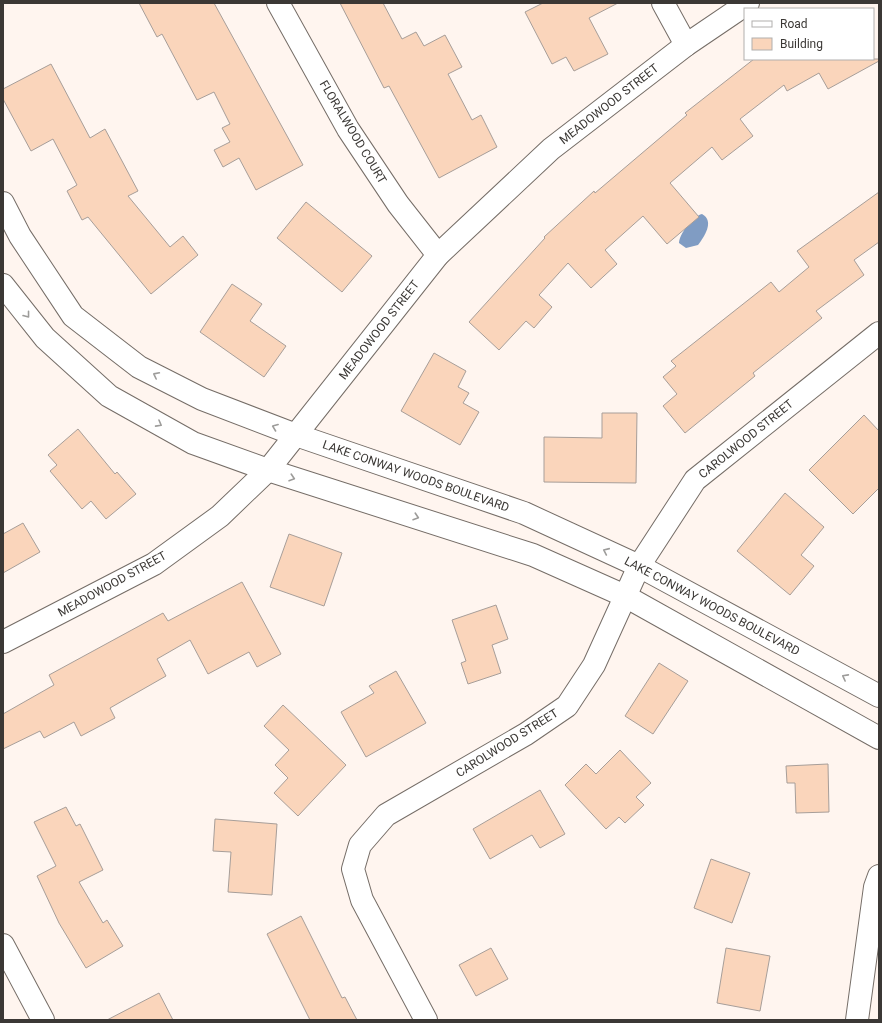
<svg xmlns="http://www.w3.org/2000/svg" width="882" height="1023" font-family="Roboto,sans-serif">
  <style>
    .water { fill: #809cc3 }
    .building { fill: #fad5bb; stroke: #a79e99 }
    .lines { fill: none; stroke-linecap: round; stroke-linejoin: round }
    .minor-casing { stroke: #756d67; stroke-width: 24 }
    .minor { stroke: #fff; stroke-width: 22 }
    .oneway { stroke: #9d9c9a }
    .labels { text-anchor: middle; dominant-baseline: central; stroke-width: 4; stroke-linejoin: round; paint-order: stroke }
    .street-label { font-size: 12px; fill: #3b3835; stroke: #fff }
  </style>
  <rect width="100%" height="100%" fill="#fff5ef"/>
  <path class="water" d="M 702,214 C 715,221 704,237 698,245 L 686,248 L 679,243 C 679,234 693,216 702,214 Z"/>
  <g class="building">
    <path d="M 139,3 L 214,3 L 303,165 L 256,190 L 239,158 L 223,167 L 214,150 L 230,142 L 222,128 L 230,124 L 214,92 L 197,100 L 162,34 L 157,37 Z"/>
    <path d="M 340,3 L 383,3 L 402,39 L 416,32 L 424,46 L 445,35 L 462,67 L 448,74 L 472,120 L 481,115 L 497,147 L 439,178 L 389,86 L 384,88 Z"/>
    <path d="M 543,3 L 618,3 L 589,18 L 608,54 L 574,71 L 566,57 L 552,64 L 525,12 Z"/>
    <path d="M 754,59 L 879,59 L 879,61 L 828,89 L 819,73 L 787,91 L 784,85 L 740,119 L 753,136 L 722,160 L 712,147 L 670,183 L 699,217 L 667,244 L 643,216 L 605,250 L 617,264 L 591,288 L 568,263 L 539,295 L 552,307 L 534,328 L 526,321 L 499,350 L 469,322 L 545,238 L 544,237 L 594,191 L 595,193 L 687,115 L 685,113 Z"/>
    <path d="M 51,64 L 90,138 L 105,129 L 138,191 L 128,196 L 170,247 L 183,236 L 198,255 L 151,294 L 88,217 L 82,220 L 67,191 L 77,185 L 53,139 L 31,151 L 3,99 L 3,89 Z"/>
    <path d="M 879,192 L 879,242 L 854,260 L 864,275 L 816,311 L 822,318 L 753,373 L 755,376 L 685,433 L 663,406 L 677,394 L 663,377 L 676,366 L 671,361 L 771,282 L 779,292 L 809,267 L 797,251 Z"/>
    <path d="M 306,202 L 372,256 L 342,292 L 277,238 Z"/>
    <path d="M 232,284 L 262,304 L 250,321 L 286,346 L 264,377 L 200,332 Z"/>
    <path d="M 434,353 L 466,371 L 458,387 L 469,393 L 463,403 L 479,412 L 460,445 L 401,411 Z"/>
    <path d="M 602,413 L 637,413 L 636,483 L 544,482 L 544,437 L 602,438 Z"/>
    <path d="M 864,415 L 879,431 L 879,488 L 853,514 L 809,470 Z"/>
    <path d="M 78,429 L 115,474 L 117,472 L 136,494 L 106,519 L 91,501 L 82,509 L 50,471 L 57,465 L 48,455 Z"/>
    <path d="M 785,493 L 824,527 L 801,555 L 814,566 L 790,595 L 737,551 Z"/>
    <path d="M 23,523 L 40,552 L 3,573 L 3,534 Z"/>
    <path d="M 289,534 L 342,553 L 324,606 L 270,587 Z"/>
    <path d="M 242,582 L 281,654 L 257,667 L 249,652 L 208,674 L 190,640 L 157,659 L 166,676 L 110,708 L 115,718 L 81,736 L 74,722 L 44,738 L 40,731 L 3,749 L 3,714 L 54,685 L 49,675 L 163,613 L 168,621 Z"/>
    <path d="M 496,605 L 508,639 L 492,645 L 501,673 L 468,684 L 461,663 L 466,661 L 452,620 Z"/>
    <path d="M 659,663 L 688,681 L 653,734 L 625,716 Z"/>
    <path d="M 396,671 L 426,723 L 366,757 L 341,712 L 374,693 L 369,686 Z"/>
    <path d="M 283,705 L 346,765 L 298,816 L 274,793 L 288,778 L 275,765 L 289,750 L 264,726 Z"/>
    <path d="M 620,750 L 651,783 L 636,797 L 644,805 L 625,823 L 619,817 L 606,829 L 565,785 L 586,764 L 596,774 Z"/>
    <path d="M 828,764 L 829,812 L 796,813 L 795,783 L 787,783 L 786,766 Z"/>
    <path d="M 540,790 L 565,834 L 540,848 L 532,835 L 490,859 L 473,829 Z"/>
    <path d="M 66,807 L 76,826 L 80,824 L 103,870 L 79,882 L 103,923 L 107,920 L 123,946 L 86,968 L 59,923 L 37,876 L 56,866 L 34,822 Z"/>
    <path d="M 215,819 L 277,824 L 272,895 L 228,892 L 231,852 L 213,851 Z"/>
    <path d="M 711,859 L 750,873 L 732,923 L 694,908 Z"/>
    <path d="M 301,916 L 342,998 L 345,997 L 357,1020 L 310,1020 L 267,934 Z"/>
    <path d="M 491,948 L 508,979 L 476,996 L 459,965 Z"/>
    <path d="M 726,948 L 770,956 L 760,1011 L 717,1003 Z"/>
    <path d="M 159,993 L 173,1020 L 107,1020 Z"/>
  </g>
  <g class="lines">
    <g class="minor-casing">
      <g id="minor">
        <path d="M 278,3 L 348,129 L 398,204 L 438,255"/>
        <path d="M 663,3 L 686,45"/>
        <path d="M 3,203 L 20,236 L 73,316 L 139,367 L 202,399 L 296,435 L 524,513 L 639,566 L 879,696"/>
        <path d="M 3,285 L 45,338 L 109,396 L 193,443 L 268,470 L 533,555 L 625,596 L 879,738"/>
        <path d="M 3,642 L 154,564 L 220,516 L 268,470 L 438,255 L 551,149 L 686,45 L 748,3"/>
        <path d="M 3,945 L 43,1020"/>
        <path d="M 426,1020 L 362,900 L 353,869 L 360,845 L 386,815 L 526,734 L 567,706 L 594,665 L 639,566 L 695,480 L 879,333"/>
        <path d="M 857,1020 L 875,887 L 879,876"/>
      </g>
    </g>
    <use href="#minor" class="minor"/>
  </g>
  <defs><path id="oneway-chevron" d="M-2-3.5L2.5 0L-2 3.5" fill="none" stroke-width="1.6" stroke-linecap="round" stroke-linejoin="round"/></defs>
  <g class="oneway">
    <use href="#oneway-chevron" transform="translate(27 315) rotate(52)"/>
    <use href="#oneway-chevron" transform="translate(156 375) rotate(-153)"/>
    <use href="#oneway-chevron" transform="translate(159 424) rotate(29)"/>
    <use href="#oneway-chevron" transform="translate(275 427) rotate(-159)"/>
    <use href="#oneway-chevron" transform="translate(292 478) rotate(18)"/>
    <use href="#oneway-chevron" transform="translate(416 517) rotate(18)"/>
    <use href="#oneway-chevron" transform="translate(606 551) rotate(-156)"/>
    <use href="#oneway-chevron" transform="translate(845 677) rotate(-152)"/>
  </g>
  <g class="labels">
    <g class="street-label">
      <text transform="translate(609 104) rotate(-38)">MEADOWOOD STREET</text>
      <text transform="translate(353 132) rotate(59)">FLORALWOOD COURT</text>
      <text transform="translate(379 330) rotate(-52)">MEADOWOOD STREET</text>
      <text transform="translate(746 439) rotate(-39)">CAROLWOOD STREET</text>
      <text transform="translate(416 476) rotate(19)">LAKE CONWAY WOODS BOULEVARD</text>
      <text transform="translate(112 584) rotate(-29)">MEADOWOOD STREET</text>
      <text transform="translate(712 606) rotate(28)">LAKE CONWAY WOODS BOULEVARD</text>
      <text transform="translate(507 743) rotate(-32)">CAROLWOOD STREET</text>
    </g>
  </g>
  <rect width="882" height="1023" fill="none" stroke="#3b3835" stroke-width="8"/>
  <rect x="744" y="8" width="130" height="52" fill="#ffffff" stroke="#b1afae"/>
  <rect x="752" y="21" width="20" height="6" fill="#ffffff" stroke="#b1afae"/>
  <text x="780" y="28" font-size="12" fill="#3b3835">Road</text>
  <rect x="752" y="38" width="20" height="12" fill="#fad5bb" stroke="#b1afae"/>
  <text x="780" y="48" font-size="12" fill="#3b3835">Building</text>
</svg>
